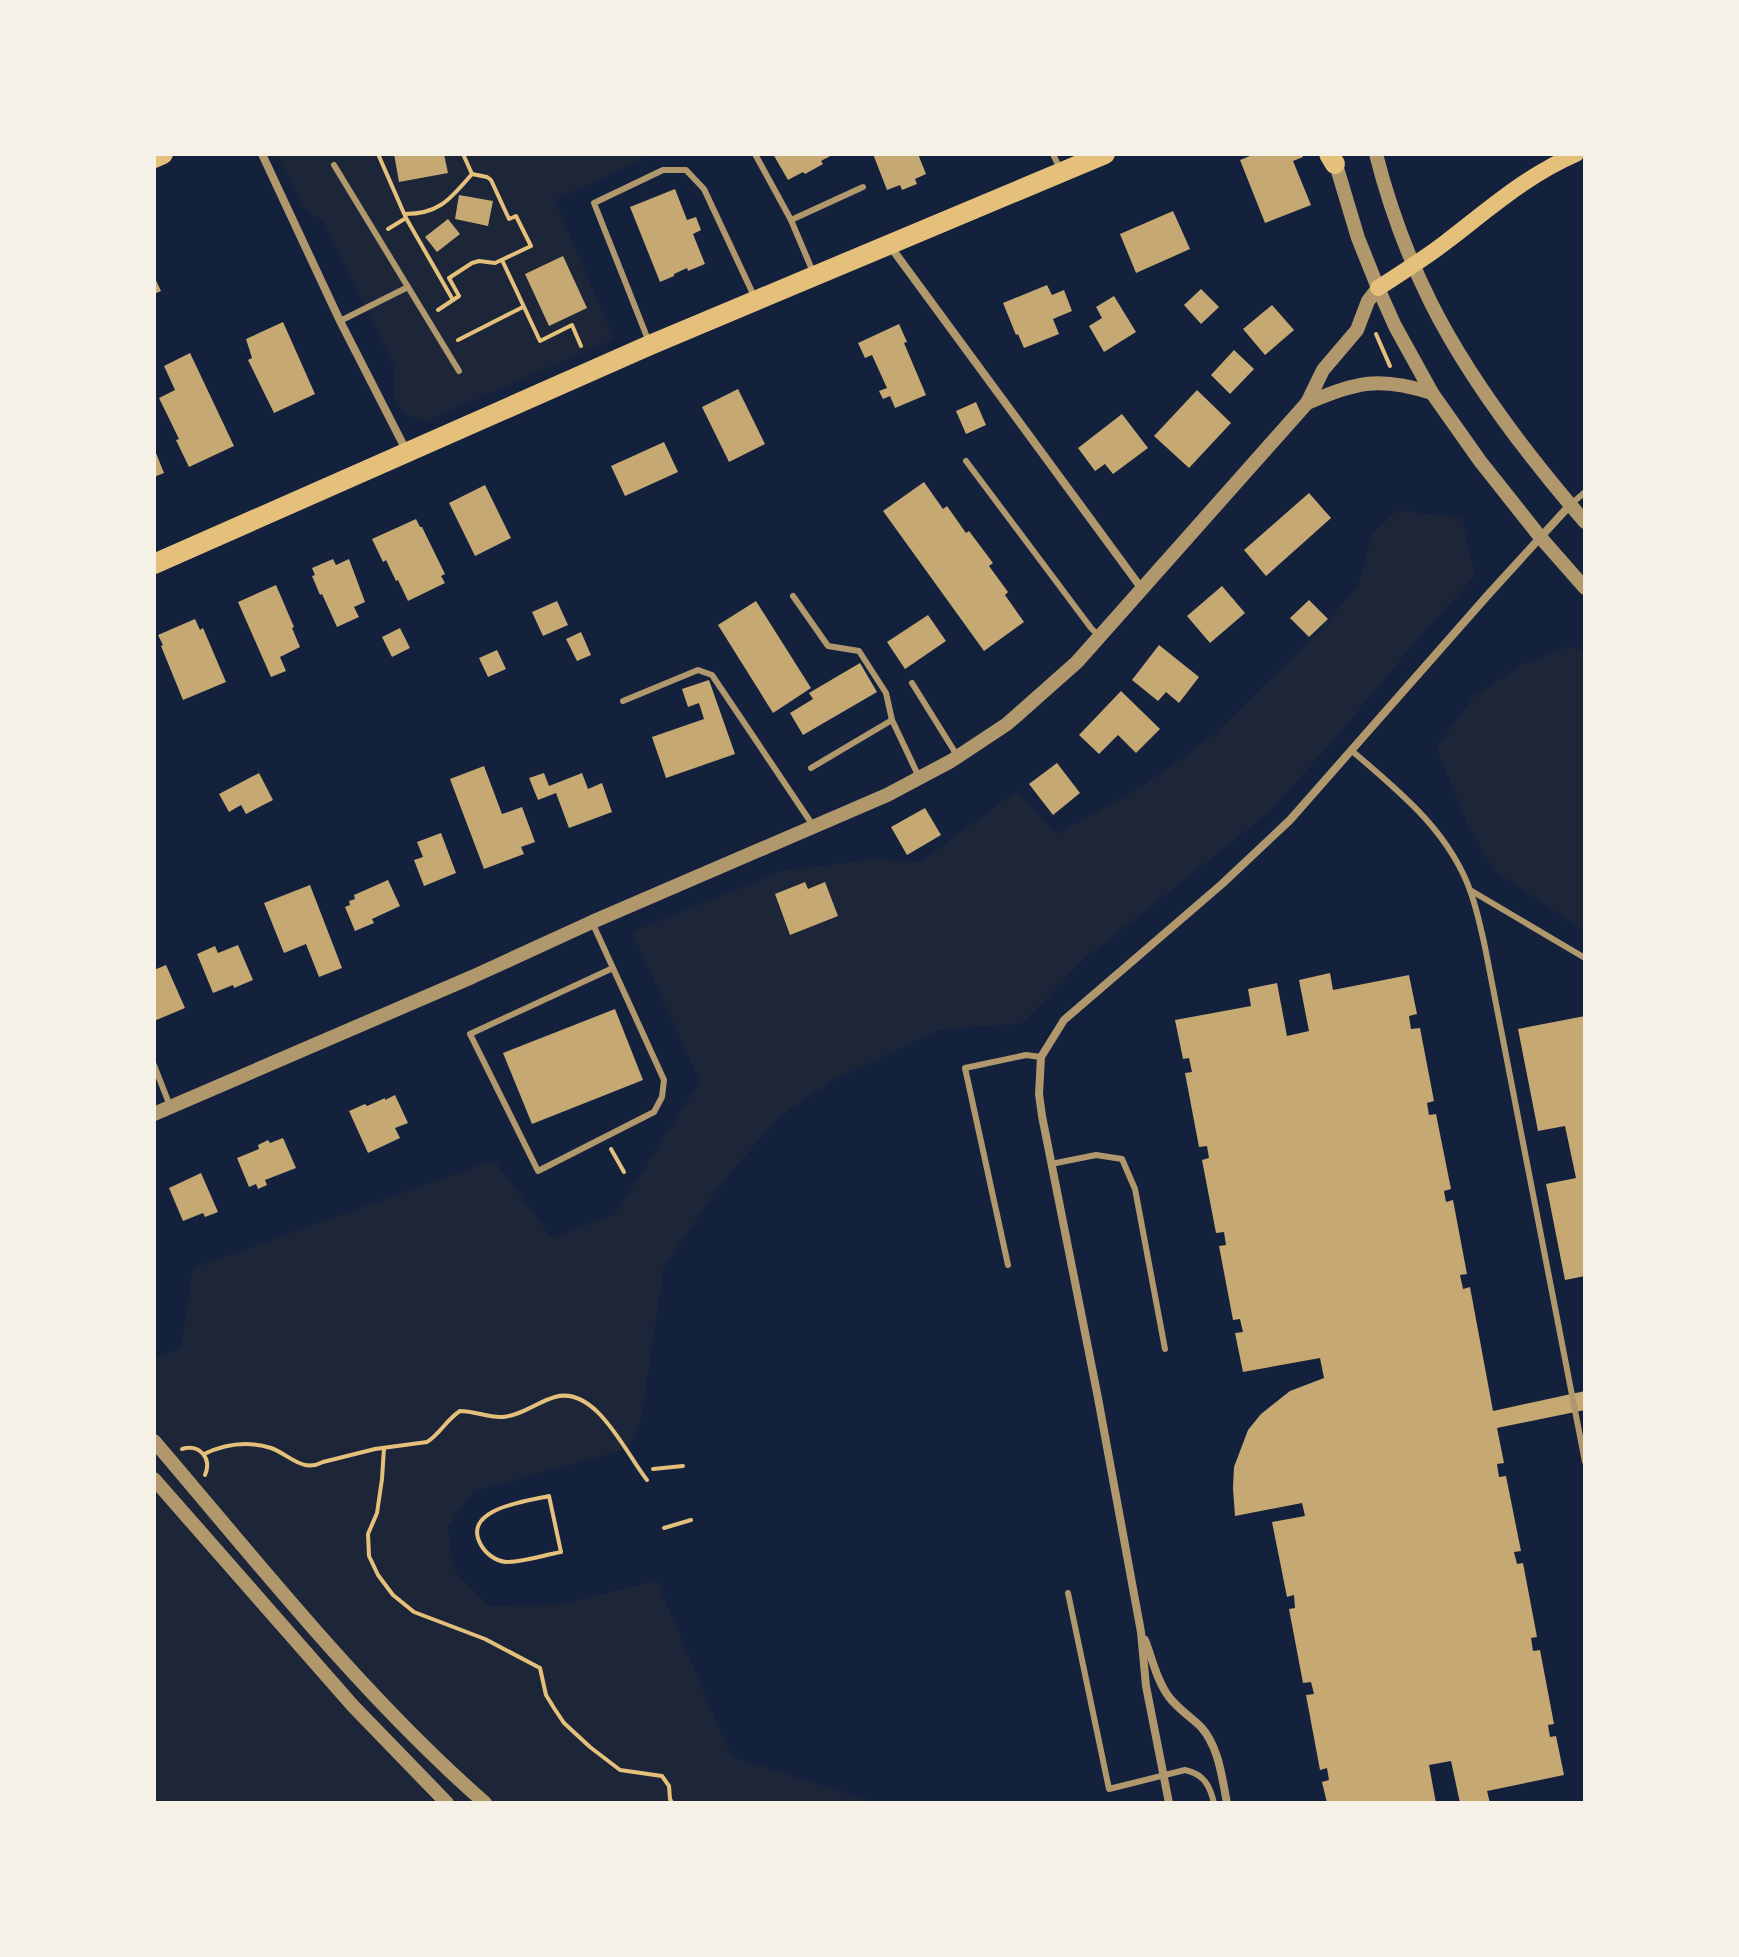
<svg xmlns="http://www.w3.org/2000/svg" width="1739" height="1957" font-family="Lora,serif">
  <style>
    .green { fill: #1d2539 }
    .building { fill: #c6a872 }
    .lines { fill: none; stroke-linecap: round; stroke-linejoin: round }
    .path { stroke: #e5c07b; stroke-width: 4 }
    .service { stroke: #b1986c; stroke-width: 6 }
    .minor { stroke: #b1986c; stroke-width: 8 }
    .tertiary { stroke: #b1986c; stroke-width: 14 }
    .secondary { stroke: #e5c07b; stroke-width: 16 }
    .primary { stroke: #e5c07b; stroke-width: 20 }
  </style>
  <rect width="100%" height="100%" fill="#14213d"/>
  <g class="green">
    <path d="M 276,154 L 654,154 L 555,200 L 614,339 L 427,421 C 412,420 395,410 393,393 C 392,384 396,376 394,366 L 326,227 L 322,221 L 304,209 Z"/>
    <path d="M 1397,510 L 1462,518 L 1475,576 L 1414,643 L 1333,741 L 1268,813 L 1083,960 L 1023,1023 L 939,1030 L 832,1081 L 780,1116 L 724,1180 L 664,1266 L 641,1419 L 628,1449 L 474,1491 L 448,1526 L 453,1569 L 489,1606 L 560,1604 L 657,1581 L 731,1756 L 876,1803 L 154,1803 L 154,1357 L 181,1348 L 193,1268 L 494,1160 L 552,1238 L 615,1214 L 700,1082 L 632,932 L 781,871 L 876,859 L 920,862 L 1017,791 L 1057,834 L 1143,786 L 1211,737 L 1309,642 L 1358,586 L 1373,533 Z"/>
    <path d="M 1567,647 L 1585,650 L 1585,932 L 1494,871 L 1467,822 L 1436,748 L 1474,696 L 1521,665 Z"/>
  </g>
  <g class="building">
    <path d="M 394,154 L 444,154 L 448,173 L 399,182 Z"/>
    <path d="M 773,154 L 834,154 L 821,161 L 823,164 L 805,174 L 803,172 L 788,180 Z"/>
    <path d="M 873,154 L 918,154 L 926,174 L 915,179 L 917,184 L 902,190 L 900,185 L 887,190 Z"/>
    <path d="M 1255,154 L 1302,154 L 1303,157 L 1293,161 L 1311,205 L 1265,223 L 1240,160 Z"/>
    <path d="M 675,189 L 687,220 L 696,217 L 701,230 L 693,234 L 705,264 L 688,271 L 687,268 L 674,274 L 674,276 L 660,282 L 630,207 Z"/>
    <path d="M 459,195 L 493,201 L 488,226 L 455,219 Z"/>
    <path d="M 1173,211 L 1190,249 L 1136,273 L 1120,234 Z"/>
    <path d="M 448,219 L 460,234 L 437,252 L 425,237 Z"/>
    <path d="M 563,256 L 587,308 L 549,326 L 525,274 Z"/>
    <path d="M 154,276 L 161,291 L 154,294 Z"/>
    <path d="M 1047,285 L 1052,295 L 1064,290 L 1072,311 L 1053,319 L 1059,334 L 1024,348 L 1018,334 L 1016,335 L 1003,303 Z"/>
    <path d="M 1201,289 L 1219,307 L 1201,324 L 1184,305 Z"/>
    <path d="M 1114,296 L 1136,332 L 1104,352 L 1089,326 L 1102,318 L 1096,307 Z"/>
    <path d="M 1272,305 L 1294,330 L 1265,355 L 1243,329 Z"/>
    <path d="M 283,322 L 315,394 L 274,413 L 248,360 L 252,358 L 246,339 Z"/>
    <path d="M 899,324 L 907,342 L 904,343 L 926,395 L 895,408 L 890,396 L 883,399 L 879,391 L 887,388 L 872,355 L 865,358 L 858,343 Z"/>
    <path d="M 1234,350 L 1254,369 L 1230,394 L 1211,375 Z"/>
    <path d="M 190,353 L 234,446 L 189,467 L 176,440 L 179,439 L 159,398 L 175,390 L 164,366 Z"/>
    <path d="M 738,389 L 765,444 L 729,462 L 702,407 Z"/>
    <path d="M 1197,390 L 1231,423 L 1189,468 L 1154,436 Z"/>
    <path d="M 976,402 L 986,425 L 966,434 L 956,411 Z"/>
    <path d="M 1122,414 L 1148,448 L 1113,474 L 1105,464 L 1095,471 L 1078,448 Z"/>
    <path d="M 664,442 L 678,472 L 625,496 L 611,466 Z"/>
    <path d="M 154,448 L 164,473 L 154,477 Z"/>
    <path d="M 924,482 L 943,509 L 947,506 L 966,533 L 969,531 L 993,563 L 989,566 L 1008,592 L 1005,595 L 1024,622 L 984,651 L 883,511 Z"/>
    <path d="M 485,485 L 511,538 L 475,556 L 449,503 Z"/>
    <path d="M 1309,493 L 1331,518 L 1266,576 L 1244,550 Z"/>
    <path d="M 416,519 L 420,527 L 422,527 L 445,574 L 441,576 L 445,583 L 408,601 L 398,580 L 396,581 L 386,560 L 383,562 L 372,539 Z"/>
    <path d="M 333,559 L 336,565 L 349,559 L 365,602 L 354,607 L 359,617 L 337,627 L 322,594 L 320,595 L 312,576 L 315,575 L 312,568 Z"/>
    <path d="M 276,585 L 294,627 L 292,628 L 300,647 L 280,657 L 286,671 L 271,677 L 238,602 Z"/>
    <path d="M 1222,586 L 1245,613 L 1210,643 L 1187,616 Z"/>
    <path d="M 1309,600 L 1328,619 L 1309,637 L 1290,618 Z"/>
    <path d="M 557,601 L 568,625 L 543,636 L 532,612 Z"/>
    <path d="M 756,601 L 811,688 L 773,713 L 718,625 Z"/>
    <path d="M 928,615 L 946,641 L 905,669 L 887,642 Z"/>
    <path d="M 195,619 L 200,630 L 203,628 L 226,682 L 183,700 L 161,646 L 163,645 L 158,635 Z"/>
    <path d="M 400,628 L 410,648 L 392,657 L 382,637 Z"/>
    <path d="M 581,632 L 591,655 L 577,661 L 566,639 Z"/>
    <path d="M 1159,645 L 1199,677 L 1179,703 L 1166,692 L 1158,701 L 1132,680 Z"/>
    <path d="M 497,650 L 506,669 L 488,677 L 479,658 Z"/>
    <path d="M 860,663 L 877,692 L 803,735 L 790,713 L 813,699 L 809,693 Z"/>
    <path d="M 709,680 L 735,754 L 666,778 L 652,737 L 704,719 L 699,703 L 688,707 L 682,689 Z"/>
    <path d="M 1121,691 L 1160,729 L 1136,753 L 1118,735 L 1099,754 L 1079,735 Z"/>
    <path d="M 1057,763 L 1080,793 L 1053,815 L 1029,784 Z"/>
    <path d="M 484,766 L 502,814 L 522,807 L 535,842 L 521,847 L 524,854 L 484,869 L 450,779 Z"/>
    <path d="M 259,773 L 273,800 L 246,814 L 241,805 L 229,812 L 219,794 Z"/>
    <path d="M 544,773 L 549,786 L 582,773 L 588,789 L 602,783 L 612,812 L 569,828 L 556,793 L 538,800 L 529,778 Z"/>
    <path d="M 925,808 L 941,835 L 907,855 L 891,827 Z"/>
    <path d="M 441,833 L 456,873 L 424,886 L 414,860 L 423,857 L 417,842 Z"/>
    <path d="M 388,880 L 400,906 L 372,919 L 374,923 L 355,931 L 345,907 L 350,905 L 349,901 L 355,899 L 354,895 Z"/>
    <path d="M 805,882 L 808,889 L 825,882 L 838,916 L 790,935 L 775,894 Z"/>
    <path d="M 310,885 L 342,968 L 319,977 L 306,944 L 284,953 L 264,903 Z"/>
    <path d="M 238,945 L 253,980 L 234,988 L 233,985 L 213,993 L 197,954 L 215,946 L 218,953 Z"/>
    <path d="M 166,965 L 185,1008 L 154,1021 L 154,970 Z"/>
    <path d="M 1330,973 L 1333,990 L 1409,975 L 1417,1014 L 1409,1016 L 1411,1029 L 1420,1028 L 1434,1101 L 1427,1103 L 1429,1115 L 1436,1114 L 1451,1189 L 1444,1191 L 1446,1202 L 1453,1200 L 1467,1274 L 1460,1275 L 1463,1289 L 1470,1287 L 1493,1411 L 1585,1391 L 1585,1410 L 1497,1428 L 1504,1463 L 1497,1464 L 1499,1477 L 1506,1476 L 1521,1551 L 1514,1552 L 1517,1564 L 1523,1563 L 1537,1637 L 1531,1638 L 1533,1651 L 1540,1650 L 1554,1724 L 1548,1725 L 1550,1737 L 1556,1736 L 1564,1775 L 1487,1791 L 1490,1803 L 1460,1803 L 1451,1761 L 1429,1765 L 1436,1803 L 1327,1803 L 1322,1782 L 1329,1780 L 1327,1768 L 1320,1770 L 1306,1695 L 1314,1694 L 1311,1682 L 1303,1683 L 1289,1609 L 1295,1608 L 1294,1595 L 1287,1597 L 1272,1522 L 1305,1516 L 1302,1503 L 1235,1516 L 1233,1488 L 1234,1467 L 1248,1430 L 1261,1414 L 1290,1391 L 1324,1378 L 1320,1358 L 1243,1372 L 1235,1333 L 1243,1332 L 1240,1319 L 1233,1320 L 1219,1246 L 1226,1245 L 1224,1232 L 1216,1233 L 1202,1160 L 1209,1158 L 1207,1146 L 1199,1147 L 1185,1073 L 1192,1072 L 1189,1058 L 1183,1059 L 1175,1020 L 1251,1006 L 1248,989 L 1277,983 L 1287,1036 L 1309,1031 L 1299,980 Z"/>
    <path d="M 615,1009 L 643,1080 L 532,1124 L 503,1053 Z"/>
    <path d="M 1585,1016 L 1585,1276 L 1565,1280 L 1546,1184 L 1576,1178 L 1565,1126 L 1538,1131 L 1518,1029 Z"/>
    <path d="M 395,1095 L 408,1123 L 395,1128 L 400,1138 L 368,1153 L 349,1111 L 365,1104 L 367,1106 L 385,1098 L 385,1100 Z"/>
    <path d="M 283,1138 L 296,1168 L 265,1180 L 267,1185 L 258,1189 L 256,1184 L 249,1187 L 237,1158 L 259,1149 L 258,1145 L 268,1140 L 270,1143 Z"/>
    <path d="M 201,1173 L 218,1212 L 205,1217 L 203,1213 L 183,1221 L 169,1188 Z"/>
  </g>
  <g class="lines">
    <g class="path">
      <path d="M 378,154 L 406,218 L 453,300"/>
      <path d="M 463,154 L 472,174"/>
      <path d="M 405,214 C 440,214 451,198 472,174"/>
      <path d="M 388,229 L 406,218"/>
      <path d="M 502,260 L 540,341 L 572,325 L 581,346"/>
      <path d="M 438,310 L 459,296 L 449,278 L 472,263 L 479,261 L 495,263 L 531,246 L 516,216 L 509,219 L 491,180 L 487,177 L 472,174"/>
      <path d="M 1376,334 L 1390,366"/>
      <path d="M 458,340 L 523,307"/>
      <path d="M 611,1149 L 624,1172"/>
      <path d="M 384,1448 L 382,1479 L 377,1513 L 368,1534 L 369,1556 L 378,1575 L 393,1595 L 414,1612 L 485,1639 L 540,1668 L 546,1695 L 554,1708 L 564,1723 L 590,1747 L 620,1770 L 662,1776 L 669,1786 L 670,1799 L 672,1803"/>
      <path d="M 182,1449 C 200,1444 212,1458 205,1475"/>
      <path d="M 204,1454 C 225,1444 249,1441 271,1448 C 290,1455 302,1473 323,1462 L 375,1449 L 427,1442 C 440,1434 447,1419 460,1411 C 475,1411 488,1418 503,1417 C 523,1415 537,1402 555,1397 C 596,1385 626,1454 647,1480"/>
      <path d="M 653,1469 L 683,1466"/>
      <path d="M 549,1496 L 561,1552 C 544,1555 524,1562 506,1562 C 496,1561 486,1554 481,1545 C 460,1508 529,1501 549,1496 Z"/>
      <path d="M 664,1528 L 691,1520"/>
    </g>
    <g class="service">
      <path d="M 755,154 L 791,220 L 813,272"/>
      <path d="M 1053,154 L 1060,169"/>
      <path d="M 334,165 L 459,371"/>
      <path d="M 791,220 L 863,187"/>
      <path d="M 340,321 L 408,287"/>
      <path d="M 649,342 L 594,203 L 663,170 L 686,170 L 704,189 L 754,296"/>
      <path d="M 966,461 L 1091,628 L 1098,635"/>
      <path d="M 1570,505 L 1585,492"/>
      <path d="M 793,596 L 828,646 L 859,651 L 886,693 L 892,720 L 918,775"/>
      <path d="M 912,683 L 958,757"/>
      <path d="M 623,701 L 698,670 L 712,675 L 814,827"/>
      <path d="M 1352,751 C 1399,791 1450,832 1471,893 C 1477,910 1481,929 1485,947 L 1585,1462"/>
      <path d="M 811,768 L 892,720"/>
      <path d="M 1470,890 L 1585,958"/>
      <path d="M 592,922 L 664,1080 L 662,1097 L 654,1112 L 538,1171 L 470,1034 L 613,968"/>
      <path d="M 154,1065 L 170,1106"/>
      <path d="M 1051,1164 L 1096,1155 L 1122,1159 L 1135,1189 L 1165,1349"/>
      <path d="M 1008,1265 L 965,1068 L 1026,1055 L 1041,1057"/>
      <path d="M 1068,1593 L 1109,1789 L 1185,1770 C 1204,1774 1210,1786 1214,1803"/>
    </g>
    <g class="minor">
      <path d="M 262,154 L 340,321 L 407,452"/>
      <path d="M 890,246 L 1142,589"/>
      <path d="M 1145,1640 C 1152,1658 1157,1681 1169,1697 C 1178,1709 1191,1717 1201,1727 C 1219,1747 1222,1778 1227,1803"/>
      <path d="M 1169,1803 L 1146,1686 L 1141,1632 L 1098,1398 L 1042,1116 L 1039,1094 L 1041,1057 L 1064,1020 L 1222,884 L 1290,820 L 1487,596 L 1570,505"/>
    </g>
    <g class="tertiary">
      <path d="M 1376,154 C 1389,205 1407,255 1431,303 C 1470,381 1528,456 1585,522"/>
      <path d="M 1334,158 L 1358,238 L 1378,288 L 1395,326 L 1432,393 L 1480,461 L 1541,538 L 1585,588"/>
      <path d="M 1307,403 C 1358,382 1378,376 1432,393"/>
      <path d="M 154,1114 L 472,977 L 592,922 L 887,795 L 951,761 L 1007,724 L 1077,662 L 1307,403 L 1323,370 L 1357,330 L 1368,301 L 1378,288"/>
      <path d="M 154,1441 C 260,1565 362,1695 485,1803"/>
      <path d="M 154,1479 L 353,1706 L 447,1803"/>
    </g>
    <path class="secondary" d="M 1378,288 C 1401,273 1424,259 1446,242 C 1488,210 1527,175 1576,154"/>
    <g class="primary">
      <path d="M 1329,154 L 1335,164"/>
      <path d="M 154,158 L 163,154"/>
      <path d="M 154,564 L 650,345 L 1105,154"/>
    </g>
  </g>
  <rect width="1739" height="1957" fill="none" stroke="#f6f1e7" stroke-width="312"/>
</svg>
